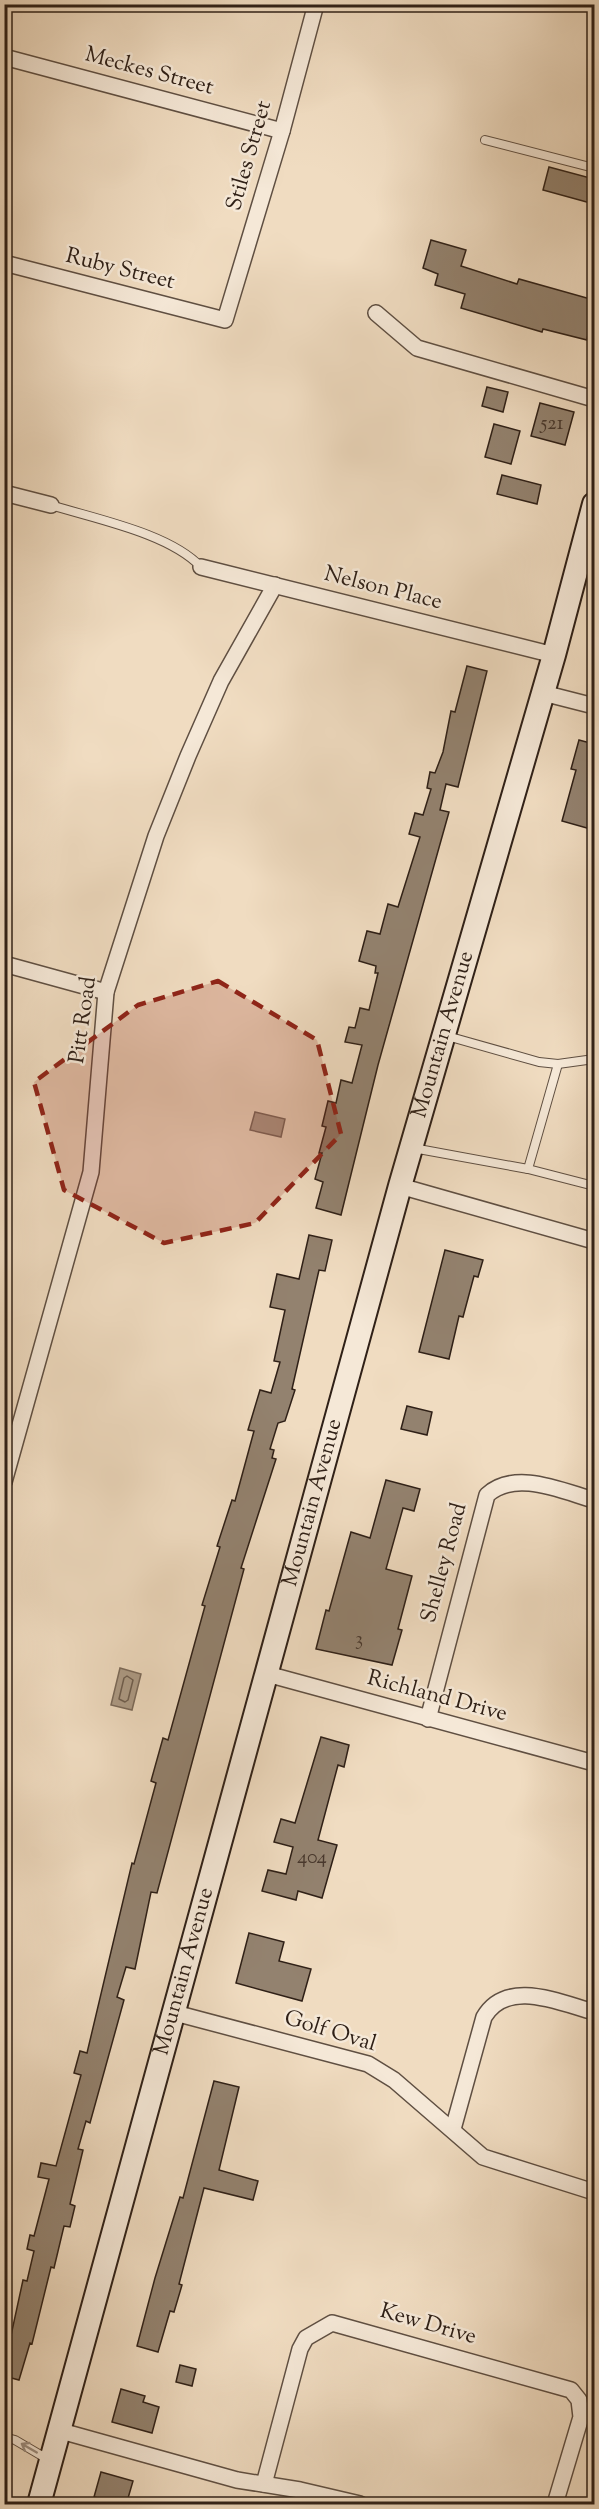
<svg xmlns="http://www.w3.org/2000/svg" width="599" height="2509" font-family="'Sorts Mill Goudy',serif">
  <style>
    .water { fill: #ae9c87; stroke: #7b6a5a; stroke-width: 1.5 }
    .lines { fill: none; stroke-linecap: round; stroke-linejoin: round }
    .shore { stroke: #6e5e4f; stroke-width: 1.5 }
    .building { fill: #93826f; stroke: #2f2017; stroke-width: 1.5 }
    .lane-casing { stroke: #5f4f42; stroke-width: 10 }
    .street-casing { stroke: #5f4f42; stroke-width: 18 }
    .secondary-casing { stroke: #2f2017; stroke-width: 26 }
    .lane { stroke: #f5e8d7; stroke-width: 8 }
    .street { stroke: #f5e8d7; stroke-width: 15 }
    .secondary { stroke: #f5e8d7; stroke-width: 22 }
    .oneway { stroke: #9c8e81 }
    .marked { fill: #8f2418; fill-opacity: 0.2; stroke: #8f2418; stroke-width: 4.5; stroke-dasharray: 12 8; stroke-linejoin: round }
    .labels { text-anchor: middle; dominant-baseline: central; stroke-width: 5; stroke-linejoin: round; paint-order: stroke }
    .number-label { font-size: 20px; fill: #48382d }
    .street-label { font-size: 22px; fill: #2f2017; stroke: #f5e8d7 }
  </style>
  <rect width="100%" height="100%" fill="#f0dcc1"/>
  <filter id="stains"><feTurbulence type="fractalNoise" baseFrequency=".00333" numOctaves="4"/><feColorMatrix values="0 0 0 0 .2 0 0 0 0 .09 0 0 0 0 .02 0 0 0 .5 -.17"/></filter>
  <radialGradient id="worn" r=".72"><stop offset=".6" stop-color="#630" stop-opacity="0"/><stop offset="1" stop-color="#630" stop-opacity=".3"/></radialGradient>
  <g class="water">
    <path d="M 255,1112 L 285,1119 L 281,1137 L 250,1130 Z"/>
    <path d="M 120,1668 L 141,1674 L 132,1710 L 111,1705 Z"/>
  </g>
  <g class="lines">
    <path class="shore" d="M 127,1676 L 133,1680 L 128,1700 L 125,1702 L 119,1699 L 124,1678 Z"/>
  </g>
  <g class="building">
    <path d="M 549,167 L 594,179 L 594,204 L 543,190 Z"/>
    <path d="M 431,240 L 466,250 L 461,266 L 517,284 L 519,279 L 594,300 L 587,340 L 543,329 L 542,332 L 461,308 L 465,294 L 435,285 L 438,274 L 423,268 Z"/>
    <path d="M 487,387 L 508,392 L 503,412 L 482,406 Z"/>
    <path d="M 540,403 L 574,412 L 565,445 L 531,436 Z"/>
    <path d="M 494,424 L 520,431 L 511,464 L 485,457 Z"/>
    <path d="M 502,475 L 541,485 L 537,504 L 497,494 Z"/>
    <path d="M 467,666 L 487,671 L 458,787 L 446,784 L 440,810 L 449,812 L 378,1065 L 341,1215 L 316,1208 L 323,1182 L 315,1179 L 322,1153 L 319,1153 L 326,1127 L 322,1126 L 328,1101 L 336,1103 L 341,1080 L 352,1083 L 362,1045 L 345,1042 L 349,1027 L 355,1028 L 360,1008 L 369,1010 L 378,973 L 375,973 L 376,966 L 359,961 L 367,931 L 380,934 L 388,904 L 398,907 L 420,837 L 409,834 L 415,813 L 423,815 L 431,789 L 427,788 L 430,772 L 435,773 L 443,752 L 451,711 L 455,712 Z"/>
    <path d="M 579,740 L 594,744 L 594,830 L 562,821 L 576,770 L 571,769 Z"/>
    <path d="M 309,1235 L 332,1240 L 325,1271 L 319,1270 L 292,1389 L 295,1390 L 285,1421 L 278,1423 L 270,1449 L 274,1450 L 272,1458 L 276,1459 L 241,1568 L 244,1569 L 157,1893 L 151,1892 L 135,1969 L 126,1967 L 117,1997 L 124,2000 L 90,2123 L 86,2121 L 78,2149 L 83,2150 L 70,2204 L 75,2206 L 70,2227 L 64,2226 L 54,2268 L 51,2267 L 32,2344 L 30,2343 L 19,2380 L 4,2376 L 4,2354 L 7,2354 L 23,2280 L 27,2281 L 34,2251 L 27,2249 L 30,2235 L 34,2236 L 49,2179 L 38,2177 L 41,2163 L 56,2166 L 81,2075 L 74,2073 L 80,2051 L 87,2053 L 132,1863 L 134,1864 L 156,1783 L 151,1781 L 163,1738 L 168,1740 L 205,1606 L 202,1605 L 220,1547 L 217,1546 L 232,1500 L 235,1501 L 254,1431 L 248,1430 L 260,1390 L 271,1393 L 280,1362 L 274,1361 L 285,1310 L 270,1307 L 277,1274 L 299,1279 Z"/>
    <path d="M 445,1250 L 483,1260 L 478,1277 L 474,1276 L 463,1317 L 459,1316 L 449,1359 L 419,1352 Z"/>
    <path d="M 407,1406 L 432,1412 L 427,1435 L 401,1429 Z"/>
    <path d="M 386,1480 L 420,1489 L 414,1511 L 403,1508 L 386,1569 L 412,1576 L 398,1629 L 402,1630 L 392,1665 L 316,1649 L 326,1610 L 329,1611 L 351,1532 L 370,1538 Z"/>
    <path d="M 321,1737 L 349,1745 L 344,1767 L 338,1765 L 318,1840 L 337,1845 L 322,1898 L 298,1891 L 296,1900 L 262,1891 L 268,1870 L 286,1874 L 293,1847 L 274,1842 L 281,1819 L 295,1823 Z"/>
    <path d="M 249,1933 L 284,1942 L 279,1961 L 311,1969 L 302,2001 L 236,1983 Z"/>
    <path d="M 214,2081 L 239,2087 L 219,2170 L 258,2181 L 253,2200 L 204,2188 L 179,2284 L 182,2285 L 174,2312 L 170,2311 L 158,2352 L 137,2346 L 155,2278 L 180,2197 L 183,2198 Z"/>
    <path d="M 180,2365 L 196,2369 L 192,2386 L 176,2382 Z"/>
    <path d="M 121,2389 L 145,2396 L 143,2402 L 159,2407 L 152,2433 L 112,2422 Z"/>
    <path d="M 101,2472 L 133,2481 L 126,2505 L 94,2497 Z"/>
  </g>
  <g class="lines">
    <g class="lane-casing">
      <g id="lane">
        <path d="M 485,140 L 594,168"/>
        <path d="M 51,505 C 95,519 169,533 201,567"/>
        <path d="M 447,1036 L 539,1062 L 558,1064 L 594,1059"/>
        <path d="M 413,1148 L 528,1169 L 594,1186"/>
        <path d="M 528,1169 L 558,1064"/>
        <path d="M 4,2437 L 15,2440 L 49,2460"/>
      </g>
    </g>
    <g class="street-casing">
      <g id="street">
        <path d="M 4,57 L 282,131"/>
        <path d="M 4,263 L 225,320 L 282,131 L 316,4"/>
        <path d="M 376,313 L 417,348 L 594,399"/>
        <path d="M 4,493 L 51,505"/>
        <path d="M 201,567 L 554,655"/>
        <path d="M 543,693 L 594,706"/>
        <path d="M 4,964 L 106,992"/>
        <path d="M 400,1186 L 594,1241"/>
        <path d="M 4,1482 L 91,1172 L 106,992 L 156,836 L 188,756 L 221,681 L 275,585"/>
        <path d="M 267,1674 L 594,1763"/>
        <path d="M 428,1719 L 487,1495 C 515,1469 562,1491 594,1500"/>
        <path d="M 175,2013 L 368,2064 L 394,2080 L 483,2157 L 594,2192"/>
        <path d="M 453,2129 L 484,2017 C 507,1978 560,2003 594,2012"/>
        <path d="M 61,2431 L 237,2480 L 300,2490 L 360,2504"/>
        <path d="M 264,2484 L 300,2349 L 306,2338 L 332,2323 L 571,2390 L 579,2400 L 581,2417 L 555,2504"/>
      </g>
    </g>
    <g class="secondary-casing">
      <g id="secondary">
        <path id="s1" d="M 39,2504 L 400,1186 L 554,655 L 594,504"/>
      </g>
    </g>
    <use href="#lane" class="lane"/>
    <use href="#street" class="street"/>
    <use href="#secondary" class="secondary"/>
  </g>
  <defs><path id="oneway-shaft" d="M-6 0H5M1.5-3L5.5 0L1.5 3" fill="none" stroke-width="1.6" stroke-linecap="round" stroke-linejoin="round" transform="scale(1.5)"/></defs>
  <use class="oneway" href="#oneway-shaft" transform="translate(29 2448) rotate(-150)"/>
  <path class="marked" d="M 218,981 L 317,1040 L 341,1134 L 255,1223 L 164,1243 L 64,1190 L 34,1082 L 138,1005 Z"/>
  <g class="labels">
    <g class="number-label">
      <text x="552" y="424">521</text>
      <text x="359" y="1640">3</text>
      <text x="312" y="1858">404</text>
    </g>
    <g class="street-label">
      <text transform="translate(149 72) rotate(15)">Meckes Street</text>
      <text transform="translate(250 156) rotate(-74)">Stiles Street</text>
      <text transform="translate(120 270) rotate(14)">Ruby Street</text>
      <text transform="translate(383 589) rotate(14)">Nelson Place</text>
      <text transform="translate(84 1020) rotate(-82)">Pitt Road</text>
      <text stroke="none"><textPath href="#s1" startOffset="1524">Mountain Avenue</textPath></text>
      <text stroke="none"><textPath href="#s1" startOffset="1038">Mountain Avenue</textPath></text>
      <text transform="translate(445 1563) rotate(-75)">Shelley Road</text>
      <text transform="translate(437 1697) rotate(15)">Richland Drive</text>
      <text stroke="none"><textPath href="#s1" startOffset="552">Mountain Avenue</textPath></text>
      <text transform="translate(330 2032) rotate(17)">Golf Oval</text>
      <text transform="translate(428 2325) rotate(16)">Kew Drive</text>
    </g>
  </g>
  <rect width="599" height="2509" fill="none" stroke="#f0dcc1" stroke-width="24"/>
  <rect x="6" y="6" width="587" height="2497" fill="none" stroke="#2f2017" stroke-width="3"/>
  <rect x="12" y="12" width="575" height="2485" fill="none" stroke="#2f2017" stroke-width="1.5"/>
  <rect width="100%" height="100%" filter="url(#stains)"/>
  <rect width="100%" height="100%" fill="url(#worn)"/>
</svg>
